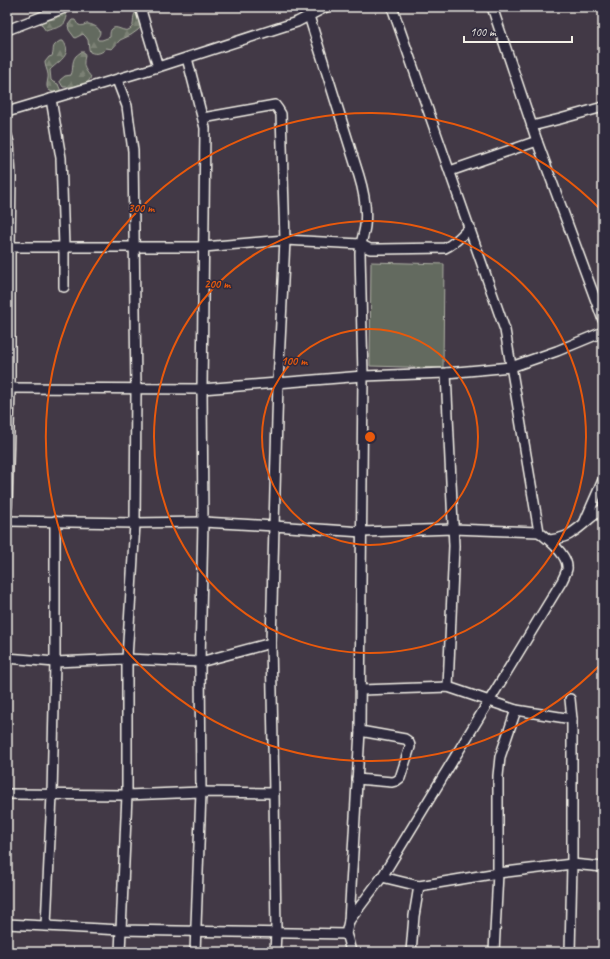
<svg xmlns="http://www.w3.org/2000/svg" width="610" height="959" font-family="Caveat,sans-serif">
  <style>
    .green { fill: #646b5e; stroke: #acaea3 }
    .forest { fill: url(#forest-firs); stroke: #acaea3 }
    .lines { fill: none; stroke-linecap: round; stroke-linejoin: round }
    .minor-casing { stroke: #f4f1e8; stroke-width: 12 }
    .minor { stroke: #2f2a3d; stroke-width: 9 }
    .ring { fill: none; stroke: #e8590c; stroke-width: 2 }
    .centre { fill: #e8590c; stroke: #2f2a3d; stroke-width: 2 }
    .ring-label { font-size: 12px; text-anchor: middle; font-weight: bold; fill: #e8590c; stroke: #2f2a3d; stroke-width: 3; stroke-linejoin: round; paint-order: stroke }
  </style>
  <defs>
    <pattern id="forest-firs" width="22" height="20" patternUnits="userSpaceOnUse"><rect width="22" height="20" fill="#646b5e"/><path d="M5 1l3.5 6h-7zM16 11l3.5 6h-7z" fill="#7b8175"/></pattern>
  </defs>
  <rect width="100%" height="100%" fill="#423946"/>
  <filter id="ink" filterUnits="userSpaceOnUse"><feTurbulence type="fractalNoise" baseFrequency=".025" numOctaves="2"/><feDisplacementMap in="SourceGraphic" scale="8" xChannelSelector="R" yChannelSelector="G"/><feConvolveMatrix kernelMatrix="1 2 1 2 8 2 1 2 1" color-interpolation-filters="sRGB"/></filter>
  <g filter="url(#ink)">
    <path class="green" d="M 371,262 L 444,264 L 443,368 L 370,366 Z"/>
    <g class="forest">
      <path d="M 136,12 L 139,13 L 142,25 L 138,30 L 131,35 L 120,40 L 112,49 L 106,48 C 103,53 96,55 90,52 L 89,49 L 88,40 L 86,37 L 83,34 L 75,38 L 69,30 L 68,25 L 72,20 L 75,20 C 76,22 78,25 79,25 C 83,27 85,23 89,24 C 97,26 104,31 97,38 L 98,40 L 102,40 L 110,37 C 110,34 110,32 111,30 C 116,23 124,34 130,29 C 136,25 131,17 136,12 Z"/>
      <path d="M 62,14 L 65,14 L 67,16 C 65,29 56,27 46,31 L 41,24 L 42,21 L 54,19 Z"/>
      <path d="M 60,41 L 63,41 C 74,55 57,62 50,70 L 51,80 L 53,82 L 58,84 L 60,89 L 61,92 C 54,93 46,92 47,84 C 47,82 48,80 48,78 C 49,73 45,67 45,62 L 49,57 L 52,56 C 55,49 50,47 60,41 Z"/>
      <path d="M 81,52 L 84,52 C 86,56 84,58 84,62 C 83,68 88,73 91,77 C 88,87 72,87 63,87 L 60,82 L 60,80 L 65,76 L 71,75 C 74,69 71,62 76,56 C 78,54 80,53 81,52 Z"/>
    </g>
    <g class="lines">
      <g class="minor-casing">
        <g id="minor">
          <path d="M 392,7 L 505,330 L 539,532"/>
          <path d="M 492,7 L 537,141 L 603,320"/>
          <path d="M 603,7 L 603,8"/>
          <path d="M 309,16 L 359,176 C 364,192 367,209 365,226 C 364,235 360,243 360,253 L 363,376 L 361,583 L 360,731 L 349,921"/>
          <path d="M 7,30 L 67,7"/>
          <path d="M 187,58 L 205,128 L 202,389 L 203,522 L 200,662 L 201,792 L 195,952"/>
          <path d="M 158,67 L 297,22 L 326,7"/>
          <path d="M 117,80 L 127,106 L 133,151 L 136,389 L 135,523 L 127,659 L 127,795 L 120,952"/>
          <path d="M 51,99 L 61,158 L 64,247 L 64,287"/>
          <path d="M 7,112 L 158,67 L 140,7"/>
          <path d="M 532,126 L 560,119 L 603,107"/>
          <path d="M 7,136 L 9,143 L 11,177 L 10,247 L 10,388 L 7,506"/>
          <path d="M 450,171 L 537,141"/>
          <path d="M 7,247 L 204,247 L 285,240 L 281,114 L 278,109 L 275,105 L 203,118"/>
          <path d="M 446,373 L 454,546 L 448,687"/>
          <path d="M 7,388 L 202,389 L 363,376 L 446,373 L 511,367 L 557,351 L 603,332"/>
          <path d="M 7,521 L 135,523 L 203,522 L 274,526 L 278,383 L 285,240 L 360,244 L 370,249 L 381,249 L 445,248 C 456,243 462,235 470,227"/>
          <path d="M 585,521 L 603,480"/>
          <path d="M 550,540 C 558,539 567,537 573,532 C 584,525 592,515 603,509"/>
          <path d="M 7,658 L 55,662 L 127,659 L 200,662 L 271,643"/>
          <path d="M 361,690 L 448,687 L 516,710 L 572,719"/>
          <path d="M 570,699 L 572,719 L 572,864 L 570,952"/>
          <path d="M 357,779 L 392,782 L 396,781 L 400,778 L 410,747 C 410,743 409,741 405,739 L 360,731"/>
          <path d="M 274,793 L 276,932 L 275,952"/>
          <path d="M 7,794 L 127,795 L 201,792 L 274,793 L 271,643 L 274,526 L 362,532 L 453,529 L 539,532 C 548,539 569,556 567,569 C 566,573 564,577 562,581 L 382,877 L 349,921 L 346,934 L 348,940 L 351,952"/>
          <path d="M 382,877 L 419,886 L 498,873 L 572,864 L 603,867"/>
          <path d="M 7,924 L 121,930 L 346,934"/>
          <path d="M 46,925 L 52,795 L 55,662 L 55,521"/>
          <path d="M 411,952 L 414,916 L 419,886"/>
          <path d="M 494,952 L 498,873 L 498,776 L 500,757 L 516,710"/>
        </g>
      </g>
      <use href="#minor" class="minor"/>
    </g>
  </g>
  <g class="ring">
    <circle cx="370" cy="437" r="108"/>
    <circle cx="370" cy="437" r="216"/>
    <path d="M601 664A324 324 0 1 1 601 210"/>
  </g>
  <circle cx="370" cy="437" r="6" class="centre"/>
  <g class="ring-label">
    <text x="141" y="212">300 m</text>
    <text x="217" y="288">200 m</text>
    <text x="294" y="365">100 m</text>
  </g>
  <rect width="610" height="959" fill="none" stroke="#2f2a3d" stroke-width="24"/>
  <rect x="12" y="12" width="586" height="935" fill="none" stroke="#f4f1e8" stroke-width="1.5" filter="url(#ink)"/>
  <path d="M464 36v6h108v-6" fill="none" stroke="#f4f1e8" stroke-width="2"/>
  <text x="470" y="36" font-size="12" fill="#f4f1e8" stroke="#2f2a3d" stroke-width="3" paint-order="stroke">100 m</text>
</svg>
